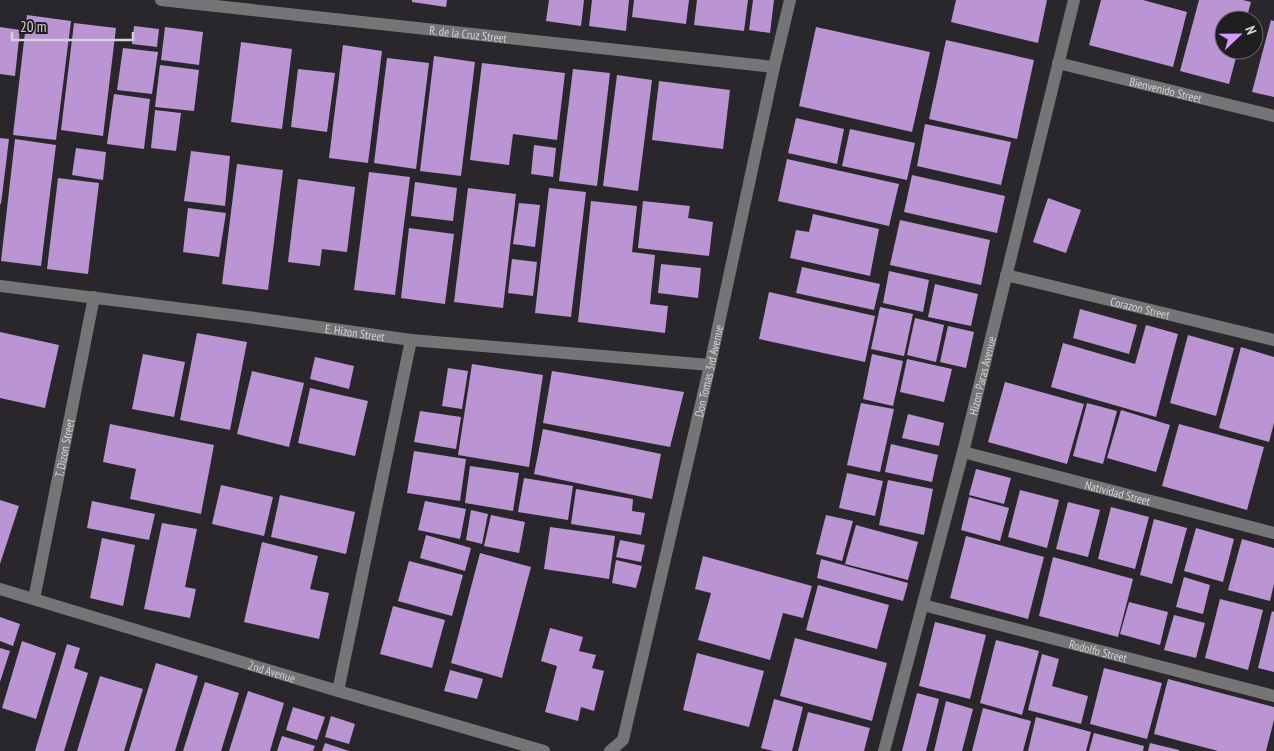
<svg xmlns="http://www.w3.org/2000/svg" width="1274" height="751" font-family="'PT Sans Narrow',sans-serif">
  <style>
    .building { fill: #ba94d3 }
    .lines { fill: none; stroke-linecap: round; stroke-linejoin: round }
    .minor { stroke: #757476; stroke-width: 12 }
    .labels { text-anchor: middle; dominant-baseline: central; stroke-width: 5; stroke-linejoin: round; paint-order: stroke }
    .street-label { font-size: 12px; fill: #d3d2d4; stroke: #201d21 }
  </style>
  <rect width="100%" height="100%" fill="#29272b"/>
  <g class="building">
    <path d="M 412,0 L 447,0 L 446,7 L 412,2 Z"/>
    <path d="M 549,0 L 584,0 L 581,26 L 546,21 Z"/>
    <path d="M 592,0 L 629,0 L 626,31 L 589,26 Z"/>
    <path d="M 634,0 L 689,0 L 686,24 L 632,17 Z"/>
    <path d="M 697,0 L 748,0 L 744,31 L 694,25 Z"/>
    <path d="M 753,0 L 774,0 L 770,33 L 749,30 Z"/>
    <path d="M 956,0 L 1047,0 L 1038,43 L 951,22 Z"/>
    <path d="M 1101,0 L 1143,0 L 1187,12 L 1173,67 L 1089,45 Z"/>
    <path d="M 1199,0 L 1243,0 L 1251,2 L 1246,20 L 1224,20 L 1224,50 L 1238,50 L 1229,84 L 1180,71 Z"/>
    <path d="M 27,15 L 71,21 L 56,140 L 13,135 Z"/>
    <path d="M 1271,20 L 1274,21 L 1274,97 L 1252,92 Z"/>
    <path d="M 74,23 L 116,28 L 103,136 L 61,130 Z"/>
    <path d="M 134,26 L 159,29 L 157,47 L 132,44 Z"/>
    <path d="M 0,27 L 20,30 L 15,76 L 0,74 Z"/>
    <path d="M 165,27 L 203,32 L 199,65 L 161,60 Z"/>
    <path d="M 816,27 L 930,52 L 912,132 L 799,106 Z"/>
    <path d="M 946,40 L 1034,60 L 1017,139 L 929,119 Z"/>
    <path d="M 241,42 L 292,49 L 282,129 L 231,122 Z"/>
    <path d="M 343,45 L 382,51 L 368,163 L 329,158 Z"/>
    <path d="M 123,48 L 158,52 L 152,94 L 117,90 Z"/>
    <path d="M 434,56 L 475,62 L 461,176 L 420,171 Z"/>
    <path d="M 387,58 L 429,63 L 416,169 L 374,163 Z"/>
    <path d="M 482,63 L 565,73 L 557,140 L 513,134 L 509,165 L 470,160 Z"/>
    <path d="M 160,65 L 199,70 L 194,111 L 155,107 Z"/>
    <path d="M 298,69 L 335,73 L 327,132 L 291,127 Z"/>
    <path d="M 573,69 L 610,73 L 597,186 L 559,181 Z"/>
    <path d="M 617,75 L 652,80 L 638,191 L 603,186 Z"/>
    <path d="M 659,81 L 730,90 L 723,149 L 652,140 Z"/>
    <path d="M 114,94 L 150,99 L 144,149 L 107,144 Z"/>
    <path d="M 155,110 L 181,113 L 176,151 L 151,148 Z"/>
    <path d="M 796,118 L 844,129 L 837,164 L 788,153 Z"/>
    <path d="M 925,124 L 1011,142 L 1001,185 L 917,166 Z"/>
    <path d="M 850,129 L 915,143 L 907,180 L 842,166 Z"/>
    <path d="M 0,138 L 9,139 L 1,204 L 0,204 Z"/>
    <path d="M 15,139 L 56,145 L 41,266 L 1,261 Z"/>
    <path d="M 534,145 L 556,148 L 553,177 L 531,174 Z"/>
    <path d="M 76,148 L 106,152 L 103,180 L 72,175 Z"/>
    <path d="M 191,151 L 230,156 L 225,206 L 184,201 Z"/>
    <path d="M 787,159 L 899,184 L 889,226 L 778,201 Z"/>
    <path d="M 237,164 L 283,170 L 268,290 L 222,284 Z"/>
    <path d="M 369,172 L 410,177 L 395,295 L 354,290 Z"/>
    <path d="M 912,175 L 1005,196 L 997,233 L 904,212 Z"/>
    <path d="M 58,178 L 99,183 L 88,274 L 47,269 Z"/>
    <path d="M 298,179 L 355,187 L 347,252 L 322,249 L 320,266 L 288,262 Z"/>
    <path d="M 415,182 L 457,188 L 453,221 L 411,216 Z"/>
    <path d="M 468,188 L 516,194 L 503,308 L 454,302 Z"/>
    <path d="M 549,188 L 586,192 L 571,317 L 535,313 Z"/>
    <path d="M 1048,198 L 1081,210 L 1066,253 L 1033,242 Z"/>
    <path d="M 591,201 L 637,206 L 632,252 L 655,255 L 650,304 L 668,306 L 665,333 L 578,322 Z"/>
    <path d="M 643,201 L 690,206 L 688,218 L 713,222 L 709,256 L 638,248 Z"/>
    <path d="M 519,203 L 540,205 L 535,247 L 513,244 Z"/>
    <path d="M 188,208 L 226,213 L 219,257 L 183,252 Z"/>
    <path d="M 813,214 L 879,229 L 870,276 L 790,258 L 796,230 L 809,232 Z"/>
    <path d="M 900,220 L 990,240 L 981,285 L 890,265 Z"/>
    <path d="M 409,228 L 454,234 L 445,304 L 401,298 Z"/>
    <path d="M 512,259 L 537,262 L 533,296 L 508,293 Z"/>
    <path d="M 661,264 L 701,268 L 698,298 L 658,293 Z"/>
    <path d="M 802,267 L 880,284 L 874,310 L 796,293 Z"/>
    <path d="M 889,271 L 929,280 L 923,312 L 883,303 Z"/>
    <path d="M 935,284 L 978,294 L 971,326 L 928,317 Z"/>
    <path d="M 769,292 L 875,316 L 865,362 L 759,339 Z"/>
    <path d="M 880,307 L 913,314 L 904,356 L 871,349 Z"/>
    <path d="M 1080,309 L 1137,325 L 1129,354 L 1073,338 Z"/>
    <path d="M 915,318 L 944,325 L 936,362 L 907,355 Z"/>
    <path d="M 1146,325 L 1178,334 L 1156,417 L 1051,387 L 1063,343 L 1135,364 Z"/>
    <path d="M 948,326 L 974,332 L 966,368 L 940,362 Z"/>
    <path d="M 0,332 L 59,345 L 45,408 L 0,398 Z"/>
    <path d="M 197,333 L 247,342 L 230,430 L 180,420 Z"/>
    <path d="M 1188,335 L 1234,348 L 1216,416 L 1170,403 Z"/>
    <path d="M 1241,347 L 1274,357 L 1274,423 L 1269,442 L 1219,428 Z"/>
    <path d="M 143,354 L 185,362 L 174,417 L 132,409 Z"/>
    <path d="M 872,354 L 903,361 L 893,406 L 863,399 Z"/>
    <path d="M 315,357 L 354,366 L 349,389 L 310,379 Z"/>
    <path d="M 907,359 L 952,369 L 944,402 L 900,392 Z"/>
    <path d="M 472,364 L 543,375 L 529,467 L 458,455 Z"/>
    <path d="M 448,368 L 468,371 L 462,409 L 442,406 Z"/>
    <path d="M 252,371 L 304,383 L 289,447 L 237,434 Z"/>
    <path d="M 552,371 L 684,392 L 670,447 L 543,423 Z"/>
    <path d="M 1005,382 L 1084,404 L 1067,464 L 988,442 Z"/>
    <path d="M 310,388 L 368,401 L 355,456 L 298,443 Z"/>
    <path d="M 861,403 L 894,409 L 880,472 L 847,465 Z"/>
    <path d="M 1087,403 L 1117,411 L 1103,464 L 1073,456 Z"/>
    <path d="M 1121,410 L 1170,425 L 1156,472 L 1107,458 Z"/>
    <path d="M 420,411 L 461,417 L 456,449 L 414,442 Z"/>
    <path d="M 908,414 L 944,423 L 939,446 L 902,438 Z"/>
    <path d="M 110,424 L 214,445 L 201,514 L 130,499 L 136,469 L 103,462 Z"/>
    <path d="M 1179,424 L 1264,447 L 1247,510 L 1162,486 Z"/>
    <path d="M 543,429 L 661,454 L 652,499 L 534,474 Z"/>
    <path d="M 891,444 L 938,455 L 932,482 L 885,472 Z"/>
    <path d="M 414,451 L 466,459 L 460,501 L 407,493 Z"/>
    <path d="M 470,466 L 519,473 L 513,511 L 465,503 Z"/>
    <path d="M 976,469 L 1011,478 L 1004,504 L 969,495 Z"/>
    <path d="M 847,473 L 883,481 L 875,516 L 839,508 Z"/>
    <path d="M 524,478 L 573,486 L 568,520 L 518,512 Z"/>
    <path d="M 888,480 L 933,489 L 924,535 L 879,525 Z"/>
    <path d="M 221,485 L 273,497 L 264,536 L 212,524 Z"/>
    <path d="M 576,489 L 633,499 L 632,511 L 645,513 L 641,535 L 571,524 Z"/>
    <path d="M 1020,490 L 1059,500 L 1047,548 L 1008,537 Z"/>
    <path d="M 280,495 L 355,512 L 346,554 L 271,537 Z"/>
    <path d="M 969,497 L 1009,508 L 1000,541 L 961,530 Z"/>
    <path d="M 0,500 L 19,506 L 0,564 Z"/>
    <path d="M 92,501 L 155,514 L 149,540 L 87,528 Z"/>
    <path d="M 425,501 L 466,509 L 460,539 L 418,530 Z"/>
    <path d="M 1068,502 L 1100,510 L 1088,557 L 1056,549 Z"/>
    <path d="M 1111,507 L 1149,517 L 1135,569 L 1098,559 Z"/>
    <path d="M 471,510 L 488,514 L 482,544 L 466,540 Z"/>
    <path d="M 491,515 L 525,522 L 519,553 L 484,546 Z"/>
    <path d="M 826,515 L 853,521 L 842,561 L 816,554 Z"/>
    <path d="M 1154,519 L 1187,528 L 1172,584 L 1140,575 Z"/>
    <path d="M 162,523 L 197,529 L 185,587 L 196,589 L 190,618 L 144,609 Z"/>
    <path d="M 856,525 L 918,542 L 908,580 L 845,564 Z"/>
    <path d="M 550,527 L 615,536 L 609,579 L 544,569 Z"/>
    <path d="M 1196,528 L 1234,539 L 1223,582 L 1184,571 Z"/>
    <path d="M 426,535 L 471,548 L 465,571 L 420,558 Z"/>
    <path d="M 966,536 L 1044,557 L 1028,619 L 950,598 Z"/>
    <path d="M 102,538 L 135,545 L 123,606 L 90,598 Z"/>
    <path d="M 1242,539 L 1274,548 L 1274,584 L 1270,601 L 1228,590 Z"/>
    <path d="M 620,540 L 645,545 L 641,562 L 616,557 Z"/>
    <path d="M 262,542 L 318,556 L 310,589 L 329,593 L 319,639 L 244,622 Z"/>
    <path d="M 480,553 L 531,567 L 502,678 L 451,663 Z"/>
    <path d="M 703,556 L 812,586 L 803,618 L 783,613 L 770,660 L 698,640 L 711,593 L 695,589 Z"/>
    <path d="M 1053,557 L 1133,579 L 1118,637 L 1039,616 Z"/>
    <path d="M 821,559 L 908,583 L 903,601 L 817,578 Z"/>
    <path d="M 616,560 L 642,566 L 636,588 L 612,583 Z"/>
    <path d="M 409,561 L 463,575 L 452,616 L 398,601 Z"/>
    <path d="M 1184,577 L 1210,585 L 1203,614 L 1176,607 Z"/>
    <path d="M 818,585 L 889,605 L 877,649 L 806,630 Z"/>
    <path d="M 1220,599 L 1263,610 L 1248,670 L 1205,658 Z"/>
    <path d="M 1129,602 L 1168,612 L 1160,645 L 1120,634 Z"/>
    <path d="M 393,606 L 445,620 L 432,668 L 380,654 Z"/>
    <path d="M 1272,611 L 1274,612 L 1274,672 L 1258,668 Z"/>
    <path d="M 1174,615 L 1205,623 L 1196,658 L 1164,650 Z"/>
    <path d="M 0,617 L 20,624 L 13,646 L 0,641 Z"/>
    <path d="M 935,622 L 986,635 L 970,699 L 919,686 Z"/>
    <path d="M 550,628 L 583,637 L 579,651 L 596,655 L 592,668 L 604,671 L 594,711 L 581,707 L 578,721 L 545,712 L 557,666 L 541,661 Z"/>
    <path d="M 795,638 L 887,663 L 872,721 L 780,696 Z"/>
    <path d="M 996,640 L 1039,651 L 1022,715 L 980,703 Z"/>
    <path d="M 22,641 L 56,653 L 36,719 L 2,708 Z"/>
    <path d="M 67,644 L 80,648 L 74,668 L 88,673 L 64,751 L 35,751 Z"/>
    <path d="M 0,648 L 10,651 L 0,682 Z"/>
    <path d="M 697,653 L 764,671 L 749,727 L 683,710 Z"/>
    <path d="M 1042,654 L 1059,659 L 1052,686 L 1088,696 L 1081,724 L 1028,710 Z"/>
    <path d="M 156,663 L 198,676 L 175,751 L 129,751 Z"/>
    <path d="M 1104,668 L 1162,683 L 1147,739 L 1090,724 Z"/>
    <path d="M 450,670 L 483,679 L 477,699 L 444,691 Z"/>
    <path d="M 100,676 L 143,689 L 124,751 L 77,751 Z"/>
    <path d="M 1168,679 L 1274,707 L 1274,720 L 1266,751 L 1218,751 L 1154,734 Z"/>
    <path d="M 205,682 L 239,693 L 221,751 L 183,751 Z"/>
    <path d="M 248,691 L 284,703 L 270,751 L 229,751 Z"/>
    <path d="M 917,693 L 939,699 L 926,751 L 902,751 Z"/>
    <path d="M 774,699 L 803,707 L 792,751 L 773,751 L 761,748 Z"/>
    <path d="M 946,701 L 973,709 L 962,751 L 934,751 Z"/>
    <path d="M 293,707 L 325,717 L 317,740 L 286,730 Z"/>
    <path d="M 983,708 L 1031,721 L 1023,751 L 972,751 Z"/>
    <path d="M 808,712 L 870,728 L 864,751 L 798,751 Z"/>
    <path d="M 331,716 L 355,724 L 349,744 L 325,737 Z"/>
    <path d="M 1036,717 L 1091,732 L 1086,751 L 1028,751 Z"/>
    <path d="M 1094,733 L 1144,746 L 1143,751 L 1089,751 Z"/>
    <path d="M 282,736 L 315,746 L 313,751 L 277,751 Z"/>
    <path d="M 325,743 L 349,751 L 322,751 Z"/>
    <path d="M 1150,743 L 1179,750 L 1179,751 L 1148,751 Z"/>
  </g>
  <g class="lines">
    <g class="minor">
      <path id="s1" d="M 161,0 L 774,67"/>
      <path id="s2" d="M 1058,63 L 1274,116"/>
      <path id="s3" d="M 1006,275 L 1274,340"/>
      <path id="s4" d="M 0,286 L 248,317 L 411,340 L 710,365"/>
      <path id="s5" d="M 963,452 L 1274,533"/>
      <path id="s6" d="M 0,589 L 338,691 L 544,751"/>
      <path id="s7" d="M 34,599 L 94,297"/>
      <path id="s8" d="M 923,605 L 1274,696"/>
      <path d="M 338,691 L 411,340"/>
      <path id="s9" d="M 610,751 L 623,740 L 710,365 L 774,67 L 790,0"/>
      <path id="s10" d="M 884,751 L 963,452 L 1074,0"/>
    </g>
  </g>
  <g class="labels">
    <g class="street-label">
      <text stroke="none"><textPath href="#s1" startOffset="309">R. de la Cruz Street</textPath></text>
      <text stroke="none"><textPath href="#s2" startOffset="111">Bienvenido Street</textPath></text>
      <text stroke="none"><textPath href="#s3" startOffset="138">Corazon Street</textPath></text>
      <text stroke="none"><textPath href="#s4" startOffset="358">E. Hizon Street</textPath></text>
      <text stroke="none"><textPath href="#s9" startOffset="396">Don Tomas 3rd Avenue</textPath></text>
      <text stroke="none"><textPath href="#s10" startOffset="388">Hizon Paras Avenue</textPath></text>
      <text stroke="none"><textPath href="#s7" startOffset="154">T. Dizon Street</textPath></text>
      <text stroke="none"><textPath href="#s5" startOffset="160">Natividad Street</textPath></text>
      <text stroke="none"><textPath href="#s8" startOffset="181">Rodolfo Street</textPath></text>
      <text stroke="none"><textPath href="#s6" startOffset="284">2nd Avenue</textPath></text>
    </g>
  </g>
  <g transform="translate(1239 35) rotate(68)"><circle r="24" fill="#201d21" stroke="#686569"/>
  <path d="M0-4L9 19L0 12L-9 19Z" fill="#d69bfa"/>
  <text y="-8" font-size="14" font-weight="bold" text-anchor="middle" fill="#d3d2d4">N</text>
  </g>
  <path d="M12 32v8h121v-8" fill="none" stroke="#d3d2d4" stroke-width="2.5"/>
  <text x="20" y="32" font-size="15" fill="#d3d2d4" stroke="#201d21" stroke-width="4" paint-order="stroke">20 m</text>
</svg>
